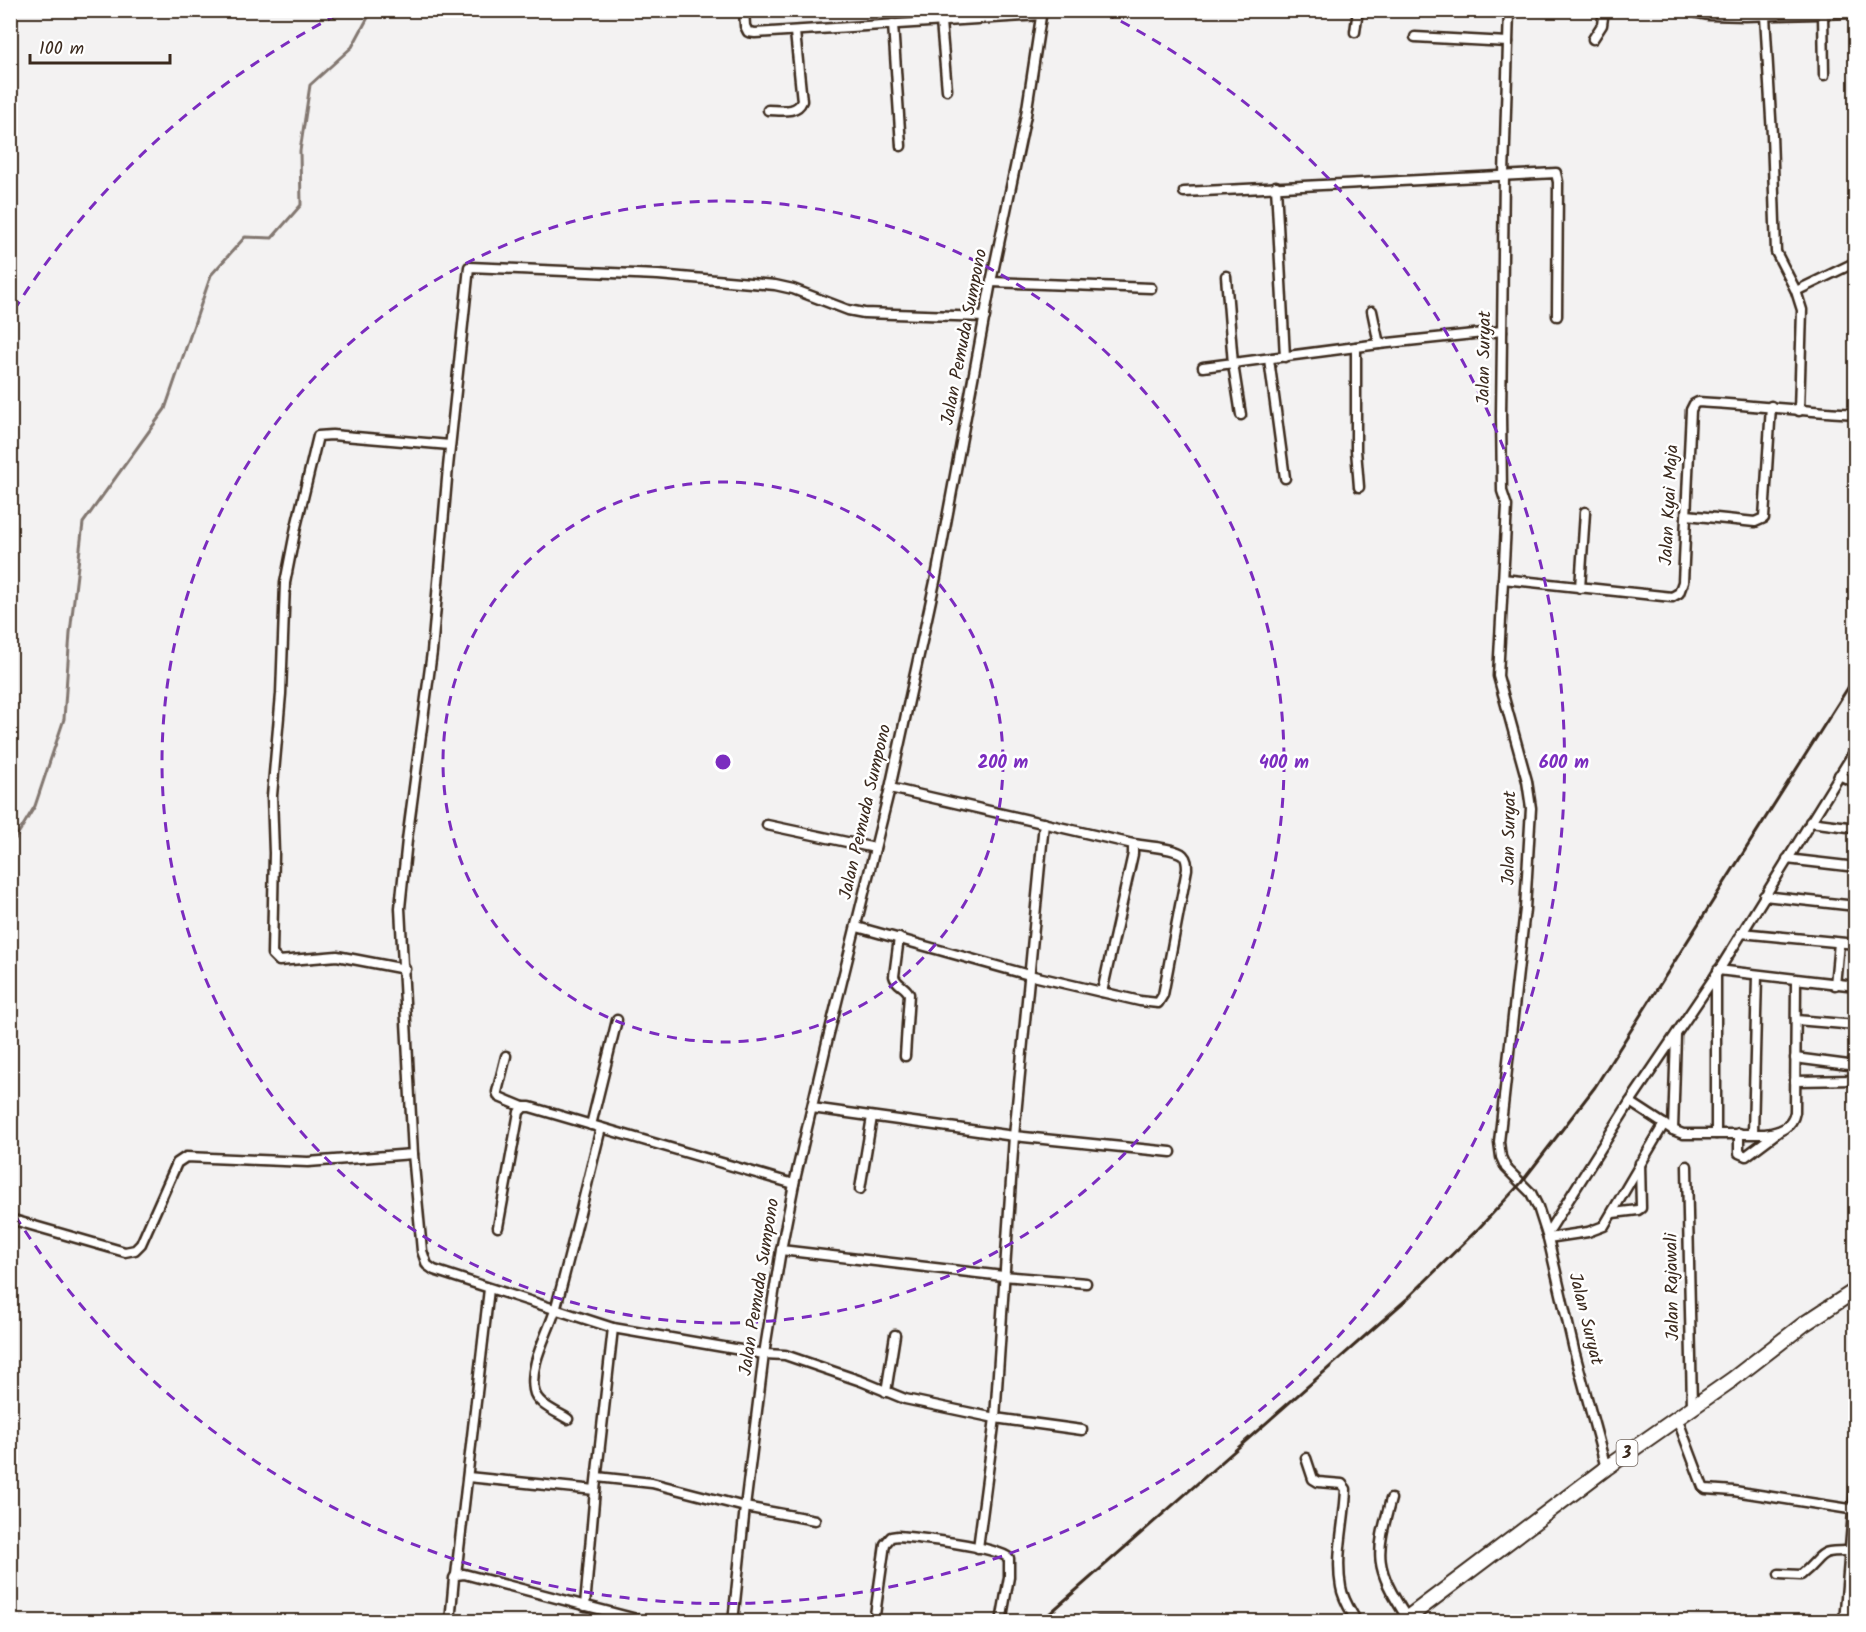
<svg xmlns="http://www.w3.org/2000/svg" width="1866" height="1632" font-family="Kalam,sans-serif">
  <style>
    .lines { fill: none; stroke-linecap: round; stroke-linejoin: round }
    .stream { stroke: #827770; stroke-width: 3 }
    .minor-casing { stroke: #3b2a1e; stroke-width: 13 }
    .tertiary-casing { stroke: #3b2a1e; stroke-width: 15 }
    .trunk-casing { stroke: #3b2a1e; stroke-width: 18 }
    .minor { stroke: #fff; stroke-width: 8 }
    .tertiary { stroke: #fff; stroke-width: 10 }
    .trunk { stroke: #fff; stroke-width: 14 }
    .rail { stroke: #3b2a1e; stroke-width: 3 }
    .ring { fill: none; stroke: #7b2cbf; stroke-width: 3; stroke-dasharray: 10 8 }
    .labels { text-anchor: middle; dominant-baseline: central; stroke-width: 5; stroke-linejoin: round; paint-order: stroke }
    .shield { fill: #fff; stroke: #766a62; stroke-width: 1.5 }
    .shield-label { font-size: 16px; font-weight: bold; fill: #3b2a1e }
    .street-label { font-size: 18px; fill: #3b2a1e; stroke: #fff }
    .centre { fill: #7b2cbf; stroke: #fff; stroke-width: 3 }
    .ring-label { font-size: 18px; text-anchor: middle; font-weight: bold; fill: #7b2cbf; stroke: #fff; stroke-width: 5; stroke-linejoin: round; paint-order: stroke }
  </style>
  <rect width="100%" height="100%" fill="#f3f2f2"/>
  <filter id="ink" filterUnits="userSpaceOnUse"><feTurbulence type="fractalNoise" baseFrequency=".0167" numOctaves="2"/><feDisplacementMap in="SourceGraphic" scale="12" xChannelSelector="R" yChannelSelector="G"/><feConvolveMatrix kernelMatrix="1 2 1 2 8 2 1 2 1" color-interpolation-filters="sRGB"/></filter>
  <g filter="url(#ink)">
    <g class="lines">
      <path class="stream" d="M 10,847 L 35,806 L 64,719 L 70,633 L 83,523 L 165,409 L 211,275 L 245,237 L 272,238 L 301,205 L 300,151 L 310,85 L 352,47 L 372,10"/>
      <g class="minor-casing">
        <g id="minor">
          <path d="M 744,10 L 745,26 L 748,32 L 755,33 L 1041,15"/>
          <path d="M 1509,10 L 1504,175 L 1501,416 L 1502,491 L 1507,506 L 1498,676 L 1527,781 L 1531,808 L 1525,909 L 1499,1142 L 1501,1157 L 1506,1168 L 1531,1193 L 1538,1207 L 1548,1238 L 1574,1350 L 1606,1468"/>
          <path d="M 1682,10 L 1709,15 L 1745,16 L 1856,13"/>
          <path d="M 1823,14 L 1824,75"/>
          <path d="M 1765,16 L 1772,135 L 1776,252 L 1796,291 L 1802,310 L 1799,411"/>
          <path d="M 941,22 L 947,90"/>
          <path d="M 893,24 L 901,146"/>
          <path d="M 1355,32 L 1358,10"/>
          <path d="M 1415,37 L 1508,42"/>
          <path d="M 1593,39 L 1602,25 L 1604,10"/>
          <path d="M 768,110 C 780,110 797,114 802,101 L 795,32"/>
          <path d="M 1276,186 L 1285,357"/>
          <path d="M 1184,192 L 1556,173 L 1558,182 L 1557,316"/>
          <path d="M 1226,276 L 1233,364 L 1241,415"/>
          <path d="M 991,282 L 1151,288"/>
          <path d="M 1796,291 L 1856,262"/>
          <path d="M 1372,311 L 1379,344"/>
          <path d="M 1356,347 L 1356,450 L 1359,487"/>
          <path d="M 1269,359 L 1285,478"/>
          <path d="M 1203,367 L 1379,344 L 1502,331"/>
          <path d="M 1687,515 L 1755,522 L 1764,518 L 1771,406"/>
          <path d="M 1503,579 L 1672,597 L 1679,593 L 1683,582 L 1691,410 L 1694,404 L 1698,402 C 1751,405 1803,411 1856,414"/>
          <path d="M 1580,588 L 1585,512"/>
          <path d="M 1839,775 L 1856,783"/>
          <path d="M 890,788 L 1133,844 L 1133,854 L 1102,992"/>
          <path d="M 1810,822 L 1856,828"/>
          <path d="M 767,825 L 875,848"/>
          <path d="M 1787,859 L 1856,867"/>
          <path d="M 1764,896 L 1856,906"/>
          <path d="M 857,927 L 1029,975 L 1140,1001 L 1158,1003 L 1163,995 L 1187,869 C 1187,864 1187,859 1183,855 C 1176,848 1144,846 1133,844"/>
          <path d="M 1741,933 L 1856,944"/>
          <path d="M 899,938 L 894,976 C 896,985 906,986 909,994 L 905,1056"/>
          <path d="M 405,969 L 337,956 L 279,961 L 272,954 L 274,853 L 272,796 L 281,694 L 285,583 L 296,527 L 318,436 L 332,435 L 450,445"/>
          <path d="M 1718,970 L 1856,986"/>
          <path d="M 1716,975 L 1716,1134"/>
          <path d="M 1835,985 L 1839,943"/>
          <path d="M 1796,1020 L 1856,1025"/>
          <path d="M 506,1056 L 497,1092 L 499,1097 L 523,1107"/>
          <path d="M 1795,1058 L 1856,1066"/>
          <path d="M 1795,1081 L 1856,1080"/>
          <path d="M 1630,1102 L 1673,1130 L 1683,1134 L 1765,1134 C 1780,1132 1792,1128 1795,1112 L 1796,981"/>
          <path d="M 812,1108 L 1014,1136 L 1171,1152"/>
          <path d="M 591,1125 L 617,1020"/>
          <path d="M 1673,1130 L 1676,1035"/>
          <path d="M 1739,1133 L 1739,1153 L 1746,1156 L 1778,1132"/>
          <path d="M 1753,1133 L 1757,976"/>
          <path d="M 413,1154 L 422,1251 L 427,1265 L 434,1270 L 613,1328 L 764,1354 L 785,1355 L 861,1381 L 905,1399 L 995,1418 L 1082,1430"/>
          <path d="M 1687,1166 L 1692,1407"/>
          <path d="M 860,1189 L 872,1117"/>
          <path d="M 1613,1213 L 1638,1210 L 1641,1208 L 1640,1163"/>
          <path d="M 10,1219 L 125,1252 L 135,1250 L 141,1244 L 177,1163 L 186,1157 L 308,1162 L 413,1154 L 400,908 L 407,840 L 432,652 L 448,467 L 469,267 L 658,275 L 775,285 L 793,289 L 848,310 L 864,313 L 985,317"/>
          <path d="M 498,1227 L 519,1112 L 524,1107 L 530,1107 L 794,1184"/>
          <path d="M 1547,1234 L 1630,1102 L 1716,975 L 1856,749"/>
          <path d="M 1548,1238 L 1588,1232 L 1604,1226 L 1664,1124"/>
          <path d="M 781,1250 L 1003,1276 L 1086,1283"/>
          <path d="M 886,1392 L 895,1335"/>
          <path d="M 1677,1418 L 1703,1487 L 1706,1489 L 1734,1491 L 1856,1510"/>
          <path d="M 568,1419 C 557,1412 536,1404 534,1390 C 529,1362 549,1333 556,1307 C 572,1248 586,1188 601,1128"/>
          <path d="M 1306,1458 L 1313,1479 L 1318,1482 L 1342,1484 L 1346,1489 C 1345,1521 1335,1556 1341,1587 C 1343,1600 1351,1611 1357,1622"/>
          <path d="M 468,1477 L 595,1490"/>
          <path d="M 597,1477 L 652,1483 L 745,1507 L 815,1520"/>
          <path d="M 1391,1499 C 1375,1557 1374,1566 1407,1618 L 1407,1622"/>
          <path d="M 978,1548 L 995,1418 L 1014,1136 L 1044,823"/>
          <path d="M 1779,1574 L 1801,1575 C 1826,1555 1814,1550 1852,1551"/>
          <path d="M 456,1575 L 489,1289"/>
          <path d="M 585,1606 L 595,1490 L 613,1328"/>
          <path d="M 450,1622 L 454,1578 L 456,1575 L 464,1574 L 648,1622"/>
          <path d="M 733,1622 L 745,1507 L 764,1354 L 781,1250 L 794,1184 L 827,1042 L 890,788 L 936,577 L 991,282 L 1026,115 L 1042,10"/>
          <path d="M 874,1622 L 885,1544 L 891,1537 L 898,1536 C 920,1538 994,1546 1009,1558 L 1009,1577 L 1001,1622"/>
          <path d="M 1098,1622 L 1126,1622"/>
        </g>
      </g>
      <g class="tertiary-casing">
        <path id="tertiary" d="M 1845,1622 L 1856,1487"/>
      </g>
      <g class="trunk-casing">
        <path id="trunk" d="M 1402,1622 L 1606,1468 L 1733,1379 L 1804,1324 L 1856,1290"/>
      </g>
      <use href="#minor" class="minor"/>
      <use href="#tertiary" class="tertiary"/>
      <use href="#trunk" class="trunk"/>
      <path class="rail" d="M 1040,1622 L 1407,1299 L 1479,1228 L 1521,1183 L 1595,1087 L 1856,675"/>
    </g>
  </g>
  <g class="ring">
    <circle cx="723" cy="762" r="280"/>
    <circle cx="723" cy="762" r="561"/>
    <path d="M14 310A841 841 0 0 1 341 13M1105 13A841 841 0 1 1 14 1214"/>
  </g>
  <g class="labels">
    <rect class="shield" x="1616.5" y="1440" width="21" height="26" rx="4.5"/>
    <g class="shield-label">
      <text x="1627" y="1453">3</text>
    </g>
    <g class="street-label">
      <text transform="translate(965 337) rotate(-79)">Jalan Pemuda Sumpono</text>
      <text transform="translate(1485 358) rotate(-89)">Jalan Suryat</text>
      <text transform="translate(1670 505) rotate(-87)">Jalan Kyai Maja</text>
      <text transform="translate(866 812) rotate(-77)">Jalan Pemuda Sumpono</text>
      <text transform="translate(1510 838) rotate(-89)">Jalan Suryat</text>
      <text transform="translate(760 1287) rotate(-81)">Jalan Pemuda Sumpono</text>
      <text transform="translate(1673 1287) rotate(-91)">Jalan Rajawali</text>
      <text transform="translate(1585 1319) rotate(76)">Jalan Suryat</text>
    </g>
  </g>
  <circle cx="723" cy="762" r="9" class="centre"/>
  <g class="ring-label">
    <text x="1003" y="768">200 m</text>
    <text x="1284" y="768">400 m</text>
    <text x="1564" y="768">600 m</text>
  </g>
  <rect width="1866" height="1632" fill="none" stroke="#fff" stroke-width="36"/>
  <rect x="18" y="18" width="1830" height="1596" fill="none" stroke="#3b2a1e" stroke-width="2" filter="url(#ink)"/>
  <path d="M30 54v9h140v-9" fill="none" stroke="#3b2a1e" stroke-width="3"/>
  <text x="39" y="54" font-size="18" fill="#3b2a1e" stroke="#ffffff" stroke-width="4.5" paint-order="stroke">100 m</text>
</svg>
